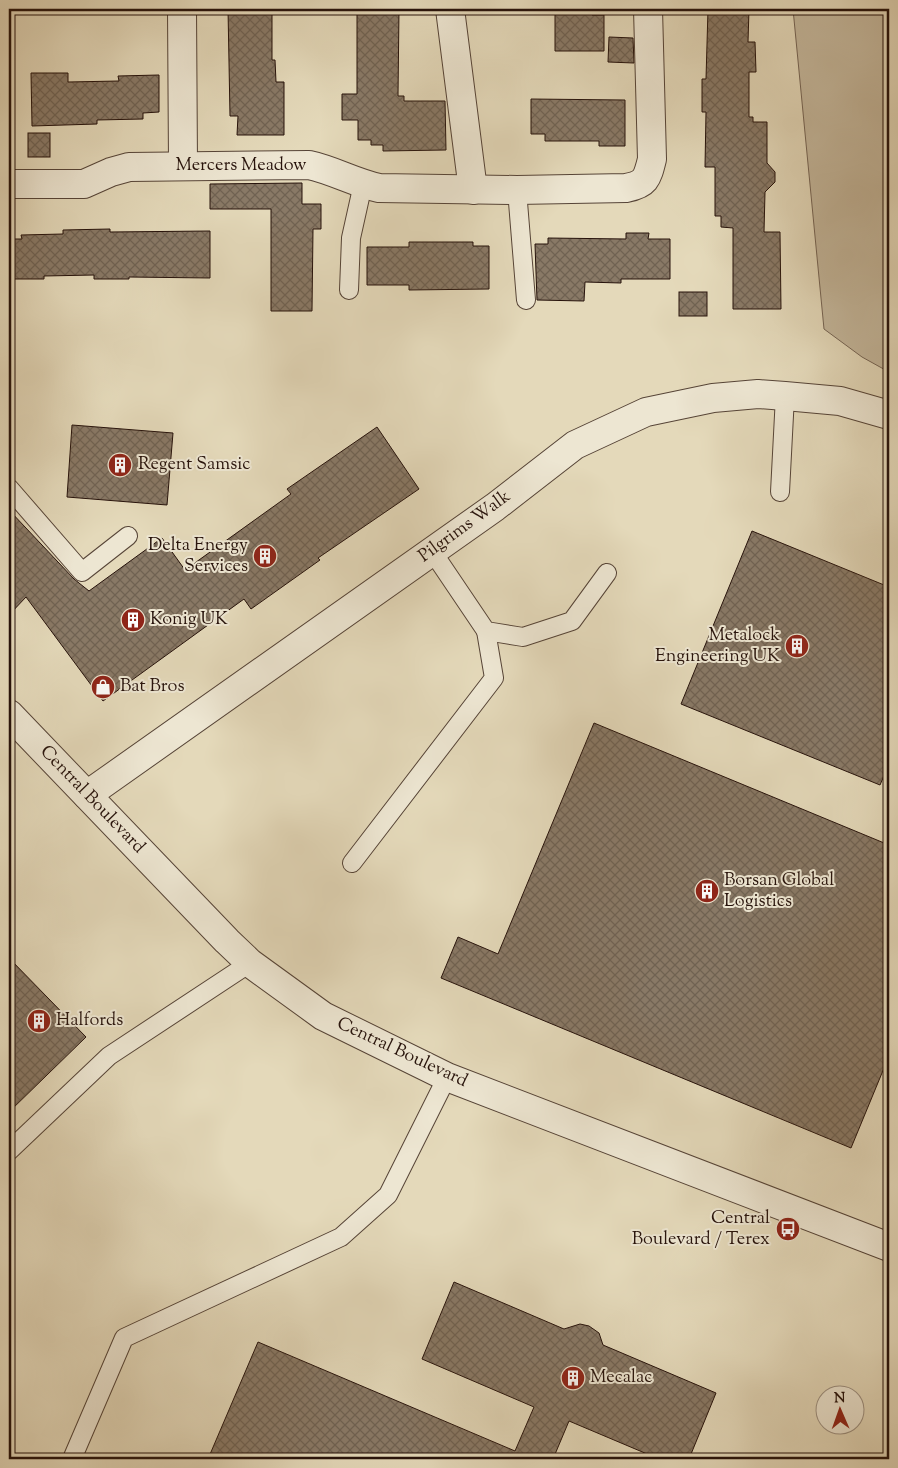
<svg xmlns="http://www.w3.org/2000/svg" width="898" height="1468" font-family="'Sorts Mill Goudy',serif">
  <style>
    .park { fill: #c4b79c; stroke: #756454 }
    .building { fill: url(#building-cross-hatch); stroke: #26120b }
    .lines { fill: none; stroke-linecap: round; stroke-linejoin: round }
    .lane-casing { stroke: #564437; stroke-width: 20 }
    .street-casing { stroke: #564437; stroke-width: 30 }
    .lane { stroke: #ede6d2; stroke-width: 18 }
    .street { stroke: #ede6d2; stroke-width: 28 }
    .labels { text-anchor: middle; dominant-baseline: central; stroke-width: 4; stroke-linejoin: round; paint-order: stroke }
    .street-label { font-size: 18px; fill: #26120b; stroke: #ede6d2 }
    .poi-label { font-size: 18px; fill: #26120b; stroke: #ede6d2; text-anchor: start }
  </style>
  <defs>
    <pattern id="building-cross-hatch" width="8" height="8" patternUnits="userSpaceOnUse" patternTransform="scale(1.25)"><rect width="8" height="8" fill="#897966"/><path d="M0 0l8 8M0 8l8-8" fill="none" stroke="#706252"/></pattern>
  </defs>
  <rect width="100%" height="100%" fill="#e4d9ba"/>
  <filter id="stains"><feTurbulence type="fractalNoise" baseFrequency=".004" numOctaves="4"/><feColorMatrix values="0 0 0 0 .2 0 0 0 0 .09 0 0 0 0 .02 0 0 0 .5 -.17"/></filter>
  <radialGradient id="worn" r=".72"><stop offset=".6" stop-color="#630" stop-opacity="0"/><stop offset="1" stop-color="#630" stop-opacity=".3"/></radialGradient>
  <path class="park" d="M 793,9 L 889,9 L 889,372 L 862,357 L 824,329 Z"/>
  <g class="building">
    <path d="M 228,9 L 272,9 L 272,60 L 275,60 L 276,82 L 284,82 L 284,135 L 237,135 L 238,116 L 230,116 Z"/>
    <path d="M 357,9 L 399,9 L 398,96 L 404,96 L 404,101 L 445,101 L 446,150 L 383,151 L 383,145 L 371,145 L 371,140 L 358,140 L 358,120 L 342,120 L 342,94 L 357,94 Z"/>
    <path d="M 555,9 L 592,9 L 592,15 L 604,15 L 604,51 L 555,51 Z"/>
    <path d="M 708,9 L 749,9 L 748,42 L 755,42 L 756,72 L 749,72 L 749,117 L 753,117 L 753,122 L 767,122 L 767,163 L 775,172 L 775,182 L 765,192 L 764,232 L 780,232 L 781,309 L 733,309 L 733,228 L 721,227 L 721,216 L 715,216 L 715,167 L 705,167 L 706,112 L 702,112 L 702,79 L 706,79 Z"/>
    <path d="M 609,37 L 633,38 L 634,63 L 608,62 Z"/>
    <path d="M 31,73 L 68,73 L 68,82 L 119,81 L 118,76 L 159,75 L 159,112 L 143,113 L 143,119 L 97,120 L 97,124 L 32,126 Z"/>
    <path d="M 531,99 L 625,100 L 625,146 L 599,146 L 599,141 L 545,141 L 545,134 L 531,134 Z"/>
    <rect x="28" y="133" width="22" height="24"/>
    <path d="M 302,183 L 302,204 L 321,204 L 321,229 L 313,229 L 312,311 L 271,311 L 271,209 L 210,209 L 210,184 Z"/>
    <path d="M 110,229 L 110,232 L 210,231 L 210,278 L 129,277 L 129,279 L 94,279 L 94,275 L 44,276 L 44,279 L 9,279 L 9,239 L 22,239 L 21,235 L 63,234 L 63,230 Z"/>
    <path d="M 626,233 L 649,233 L 648,239 L 670,239 L 670,279 L 621,279 L 621,283 L 585,282 L 584,301 L 537,300 L 535,244 L 548,244 L 548,238 L 626,239 Z"/>
    <path d="M 409,242 L 473,242 L 473,246 L 489,246 L 489,289 L 409,290 L 409,285 L 367,285 L 367,247 L 409,247 Z"/>
    <rect x="679" y="292" width="28" height="24"/>
    <path d="M 72,425 L 173,433 L 167,505 L 67,497 Z"/>
    <path d="M 377,427 L 419,489 L 318,558 L 320,560 L 251,609 L 244,599 L 103,701 L 26,597 L 9,615 L 9,510 L 74,579 L 89,591 L 162,538 L 185,570 L 291,494 L 287,489 Z"/>
    <path d="M 752,531 L 889,587 L 889,764 L 880,785 L 681,704 Z"/>
    <path d="M 594,723 L 889,845 L 889,1056 L 851,1148 L 441,978 L 458,937 L 498,954 Z"/>
    <path d="M 9,958 L 86,1037 L 9,1112 Z"/>
    <path d="M 454,1282 L 564,1329 L 580,1324 L 589,1326 L 599,1333 L 603,1345 L 716,1393 L 689,1459 L 659,1459 L 569,1421 L 553,1459 L 208,1459 L 258,1342 L 515,1451 L 534,1407 L 422,1359 Z"/>
  </g>
  <g class="lines">
    <g class="lane-casing">
      <g id="lane">
        <path d="M 517,190 L 526,300"/>
        <path d="M 349,290 L 351,238 L 363,184"/>
        <path d="M 9,488 L 82,572 L 128,536"/>
        <path d="M 780,492 L 785,396"/>
        <path d="M 432,551 L 486,631 L 523,637 L 572,621 L 607,573"/>
        <path d="M 352,863 L 494,678 L 486,631"/>
        <path d="M 9,1151 L 109,1056 L 250,963"/>
        <path d="M 72,1459 L 124,1338 L 341,1237 L 388,1195 L 447,1077"/>
      </g>
    </g>
    <g class="street-casing">
      <g id="street">
        <path d="M 182,9 L 183,165"/>
        <path d="M 450,9 L 473,190"/>
        <path d="M 9,184 L 84,184 L 111,172 L 129,167 L 309,165 C 333,170 355,183 379,188 L 517,190 L 626,188 C 646,184 647,179 652,159 L 648,9"/>
        <path d="M 9,714 L 227,941 L 250,963 L 323,1016 L 447,1077 L 889,1247"/>
        <path d="M 87,795 L 495,507 L 575,445 L 646,412 L 713,398 L 758,394 L 785,396 L 840,401 L 889,415"/>
      </g>
    </g>
    <use href="#lane" class="lane"/>
    <use href="#street" class="street"/>
  </g>
  <defs>
    <g id="building-disc" transform="scale(1.25)"><circle r="9.5" fill="#8f2418" stroke="#ede6d2"/><path d="M-4-6H4V6H1V3H-1V6H-4ZM-2.5-4.3h1.7v1.8h-1.7ZM.8-4.3h1.7v1.8H.8ZM-2.5-1h1.7V.8h-1.7ZM.8-1h1.7V.8H.8Z" fill="#fff"/></g>
    <g id="shop-disc" transform="scale(1.25)"><circle r="9.5" fill="#8f2418" stroke="#ede6d2"/><path d="M-5-2.5h2.3a2.7 3.5 0 0 1 5.4 0H5L5.5 6h-11ZM-1.5-2.5h3a1.5 2.3 0 0 0-3 0Z" fill="#fff"/></g>
    <g id="bus-disc" transform="scale(1.25)"><circle r="9.5" fill="#8f2418" stroke="#ede6d2"/><path d="M-5-6H5V4H4V6H2V4H-2V6H-4V4H-5ZM-3.5-4V0h7V-4ZM-3.5 1.2v1.5H-2V1.2ZM2 1.2v1.5H3.5V1.2Z" fill="#fff"/></g>
  </defs>
  <g fill-rule="evenodd">
    <use href="#building-disc" x="120" y="465"/>
    <use href="#building-disc" x="265" y="556"/>
    <use href="#building-disc" x="133" y="620"/>
    <use href="#building-disc" x="797" y="646"/>
    <use href="#shop-disc" x="103" y="687"/>
    <use href="#building-disc" x="707" y="891"/>
    <use href="#building-disc" x="39" y="1021"/>
    <use href="#bus-disc" x="788" y="1229"/>
    <use href="#building-disc" x="573" y="1378"/>
  </g>
  <g class="labels">
    <g class="street-label">
      <text x="241" y="166">Mercers Meadow</text>
      <text transform="translate(465 527) rotate(-36)">Pilgrims Walk</text>
      <text transform="translate(92 800) rotate(46)">Central Boulevard</text>
      <text transform="translate(402 1053) rotate(25)">Central Boulevard</text>
    </g>
    <g class="poi-label">
      <text x="138" y="465">Regent Samsic</text>
      <text x="248" y="546" text-anchor="end">Delta Energy<tspan x="248" dy="21">Services</tspan></text>
      <text x="150" y="620">Konig UK</text>
      <text x="780" y="636" text-anchor="end">Metalock<tspan x="780" dy="21">Engineering UK</tspan></text>
      <text x="120" y="687">Bat Bros</text>
      <text x="724" y="881">Borsan Global<tspan x="724" dy="21">Logistics</tspan></text>
      <text x="56" y="1021">Halfords</text>
      <text x="770" y="1219" text-anchor="end">Central<tspan x="770" dy="21">Boulevard / Terex</tspan></text>
      <text x="590" y="1378">Mecalac</text>
    </g>
  </g>
  <rect width="898" height="1468" fill="none" stroke="#e4d9ba" stroke-width="30"/>
  <rect x="10" y="10" width="878" height="1448" fill="none" stroke="#26120b" stroke-width="2.5"/>
  <rect x="15" y="15" width="868" height="1438" fill="none" stroke="#26120b"/>
  <g transform="translate(840 1410) rotate(358)"><circle r="24" fill="#ede6d2" stroke="#9d9182"/>
  <path d="M0-4L9 19L0 12L-9 19Z" fill="#8f2418"/>
  <text y="-8" font-size="14" font-weight="bold" text-anchor="middle" fill="#26120b">N</text>
  </g>
  <rect width="100%" height="100%" filter="url(#stains)"/>
  <rect width="100%" height="100%" fill="url(#worn)"/>
</svg>
